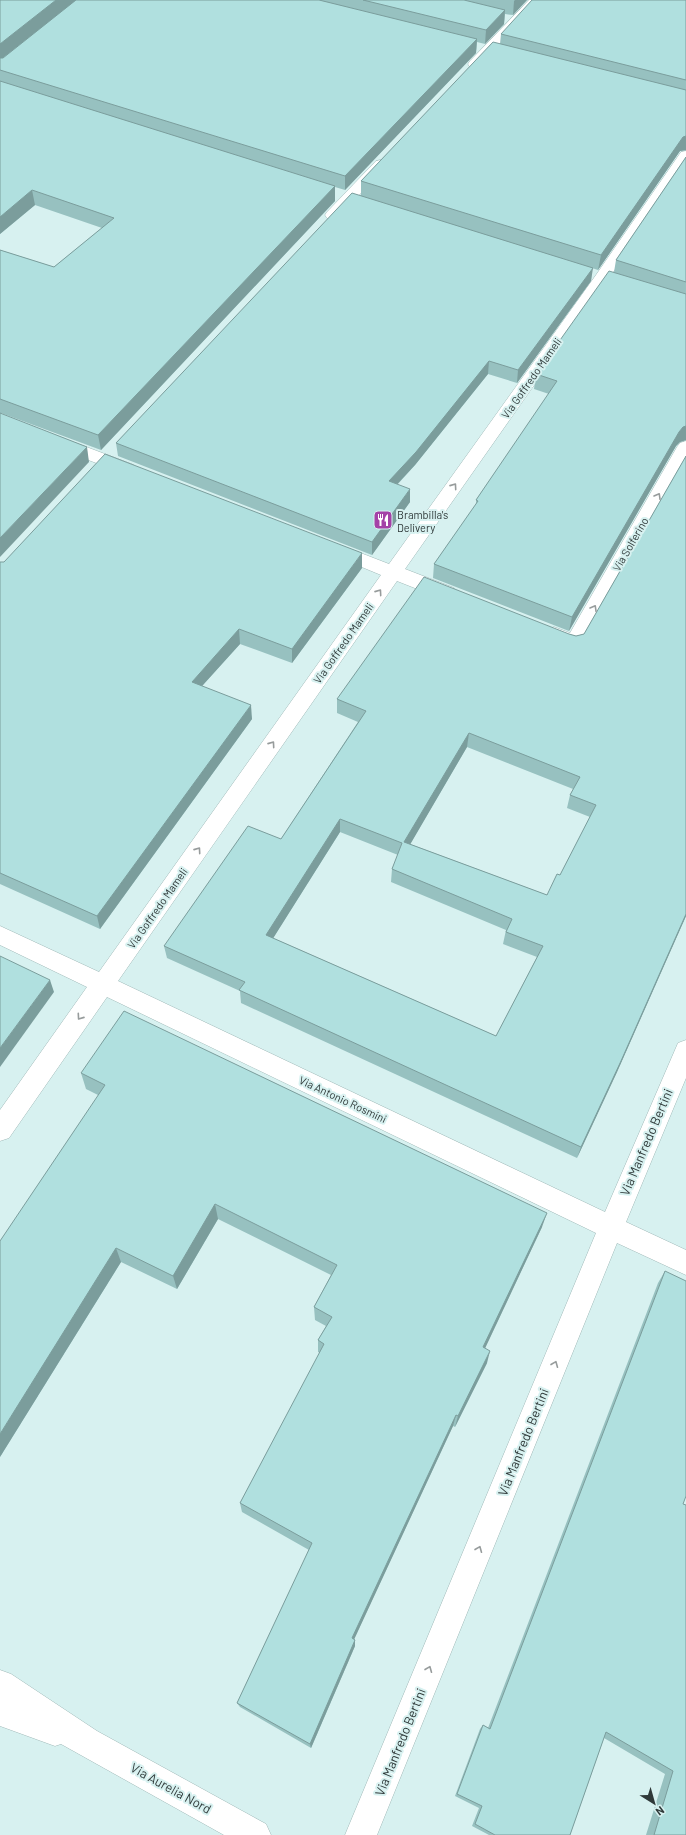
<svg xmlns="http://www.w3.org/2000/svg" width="686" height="1835" font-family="Barlow,sans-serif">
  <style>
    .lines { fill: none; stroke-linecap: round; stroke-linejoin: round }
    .minor-casing { stroke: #a0b9b8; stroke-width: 1 }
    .tertiary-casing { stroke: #a0b9b8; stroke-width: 1 }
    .minor { fill: #fff; fill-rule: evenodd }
    .tertiary { fill: #fff; fill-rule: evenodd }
    .wall { fill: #97c1c0; fill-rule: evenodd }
    .shaded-wall { fill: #7b9d9c }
    .building { fill: #b0e0df; stroke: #7b9d9c; fill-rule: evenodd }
    .oneway { stroke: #979c9c }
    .labels { text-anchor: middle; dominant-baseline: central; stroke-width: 4; stroke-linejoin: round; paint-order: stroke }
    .street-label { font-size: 11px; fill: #2f3939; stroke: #d7f1f0 }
    .poi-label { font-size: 11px; fill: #2f3939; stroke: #d7f1f0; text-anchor: start }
    .near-street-label { font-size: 13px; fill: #2f3939; stroke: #d7f1f0 }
  </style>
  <rect width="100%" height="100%" fill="#d7f1f0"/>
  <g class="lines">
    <g class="minor-casing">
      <g id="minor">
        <path d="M 529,0 L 542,0 L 480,67 L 470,67 L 468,64 L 470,61 Z"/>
        <path d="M 686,151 L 686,165 L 607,281 L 405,569 L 454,588 L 456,593 L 454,598 L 447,600 L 440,598 L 397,581 L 118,981 L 605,1212 L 678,1043 L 686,1040 L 686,1078 L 626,1222 L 686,1250 L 686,1275 L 617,1243 L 377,1835 L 345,1835 L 596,1233 L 107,997 L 9,1138 L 0,1141 L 0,1110 L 87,987 L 0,945 L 0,926 L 99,972 L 381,575 L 328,553 L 325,549 L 328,545 L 334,543 L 340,545 L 389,564 L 596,275 L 681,152 Z"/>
        <path d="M 381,160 L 386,161 L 388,164 L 386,167 L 337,218 L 327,218 L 325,215 L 327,212 L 376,161 Z"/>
        <path d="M 60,437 L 134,465 L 137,469 L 134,473 L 128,475 L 54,447 L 51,443 L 54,439 Z"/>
        <path d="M 686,441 L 686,462 L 581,647 C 570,650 550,644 544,634 L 547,629 L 554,627 L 570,633 L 677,447 L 680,443 Z"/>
      </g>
    </g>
    <g class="tertiary-casing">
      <path id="tertiary" d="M 0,1670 L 11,1674 L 97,1731 L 266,1824 L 271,1835 L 224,1835 L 61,1744 L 55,1746 L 0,1726 Z"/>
    </g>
    <use href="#minor" class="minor"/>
    <use href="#tertiary" class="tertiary"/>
  </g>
  <g class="wall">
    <path d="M 0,0 L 527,0 L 513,15 L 505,14 L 504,24 L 485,44 L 477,42 L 476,53 L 345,190 L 335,187 L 335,201 L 101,450 L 1,413 L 0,413 L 0,250 L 54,267 L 102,228 L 35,205 L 0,234 Z"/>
    <path d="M 686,0 L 686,150 L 680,151 L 598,270 L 592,268 L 591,281 L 517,383 L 488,374 L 415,465 L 397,485 L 410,502 L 372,555 L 118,456 L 116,443 L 361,195 L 361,181 L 500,44 L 501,34 Z"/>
    <path d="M 686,157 L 686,440 L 680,442 L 676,446 L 569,631 L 433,578 L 434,564 L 476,505 L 476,500 L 549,394 L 534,389 L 536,374 L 614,272 L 616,260 Z"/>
    <path d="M 686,456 L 686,916 L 617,1072 L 577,1158 L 241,1003 L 240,991 L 167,958 L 164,946 L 281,839 L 358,722 L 337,713 L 337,699 L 569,634 L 576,636 L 584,634 ZM 467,747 L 573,789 L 570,795 L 567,808 L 590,817 L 560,875 L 547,895 L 410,844 ZM 340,832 L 398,855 L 392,869 L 391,882 L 506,930 L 503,944 L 537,957 L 496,1036 L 273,938 Z"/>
    <path d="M 0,562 L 362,568 L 292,663 L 240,644 L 202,686 L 252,719 L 100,929 L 0,884 Z"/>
    <path d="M 81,1073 L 542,1227 L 485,1348 L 487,1363 L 455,1427 L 453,1426 L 354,1639 L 355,1640 L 355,1646 L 311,1748 L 240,1707 L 237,1703 L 309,1550 L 242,1512 L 240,1503 L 320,1353 L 318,1352 L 318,1340 L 326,1326 L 315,1320 L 314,1307 L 331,1275 L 218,1219 L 177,1289 L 121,1262 L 0,1457 L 98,1095 L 86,1089 Z"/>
    <path d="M 665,1271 L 683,1504 L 686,1835 L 646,1835 L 665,1774 L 604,1738 L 570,1835 L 489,1835 L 472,1826 L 479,1808 L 455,1796 L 480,1729 L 483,1725 L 488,1728 L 658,1283 Z"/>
  </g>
  <g class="shaded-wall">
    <path d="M 56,0 L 77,0 L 0,60 L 0,44 Z"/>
    <path d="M 515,0 L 527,0 L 513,15 L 514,1 Z"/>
    <path d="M 505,10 L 504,24 L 485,44 L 486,30 Z"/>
    <path d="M 477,39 L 476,53 L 345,190 L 345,176 Z"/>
    <path d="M 686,136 L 686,150 L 680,151 L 598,270 L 601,255 L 683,137 Z"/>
    <path d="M 335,186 L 335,201 L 101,450 L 98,435 Z"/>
    <path d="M 32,190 L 35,205 L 0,234 L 0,217 Z"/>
    <path d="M 593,268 L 591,281 L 517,383 L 518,370 Z"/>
    <path d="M 489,361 L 488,374 L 415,465 L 388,494 L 389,481 Z"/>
    <path d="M 686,426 L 686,440 L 680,442 L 676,446 L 569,631 L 572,617 L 679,432 L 683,427 Z"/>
    <path d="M 87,447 L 89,462 L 0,557 L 0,538 Z"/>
    <path d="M 410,489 L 410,502 L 372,555 L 372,542 Z"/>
    <path d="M 362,553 L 362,568 L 292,663 L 292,649 Z"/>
    <path d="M 239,629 L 240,644 L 193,696 L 192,682 Z"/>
    <path d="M 251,705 L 252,719 L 100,929 L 97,916 Z"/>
    <path d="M 469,733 L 467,747 L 404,855 L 404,842 Z"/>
    <path d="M 340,819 L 340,832 L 267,948 L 266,935 Z"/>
    <path d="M 686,914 L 686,916 L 617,1072 L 577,1158 L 581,1147 Z"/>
    <path d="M 50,980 L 54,992 L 0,1067 L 0,1048 Z"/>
    <path d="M 215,1204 L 218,1219 L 177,1289 L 173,1276 Z"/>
    <path d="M 547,1213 L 542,1227 L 480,1359 L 483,1347 Z"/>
    <path d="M 116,1248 L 121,1262 L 0,1457 L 0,1434 Z"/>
    <path d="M 490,1351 L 487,1363 L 455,1427 L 458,1416 Z"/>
    <path d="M 456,1415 L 453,1426 L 352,1644 L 352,1638 Z"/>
    <path d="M 355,1640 L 355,1646 L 311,1748 L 310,1744 Z"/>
  </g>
  <g class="building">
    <path d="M 0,0 L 56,0 L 0,44 Z"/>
    <path d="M 76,0 L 319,0 L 477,39 L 345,176 L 0,70 L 0,58 L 3,58 Z"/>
    <path d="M 363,0 L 464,0 L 505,10 L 486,30 Z"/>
    <path d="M 532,0 L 686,0 L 686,80 L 501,34 Z"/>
    <path d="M 493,42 L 686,90 L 686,136 L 683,137 L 601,255 L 361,181 Z"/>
    <path d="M 0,81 L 335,186 L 98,435 L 0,399 L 0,250 L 54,267 L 114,218 L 32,190 L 0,217 Z"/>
    <path d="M 686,157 L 686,282 L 616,260 Z"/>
    <path d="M 352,193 L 593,268 L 518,370 L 489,361 L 416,452 L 389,481 L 410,489 L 372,542 L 116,443 Z"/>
    <path d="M 609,271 L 686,294 L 686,426 L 683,427 L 679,432 L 572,617 L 434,564 L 478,501 L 476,500 L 557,381 L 536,374 Z"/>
    <path d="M 0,413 L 87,447 L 0,538 Z"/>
    <path d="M 105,454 L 362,553 L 292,649 L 239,629 L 192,682 L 251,705 L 97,916 L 0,873 L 0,562 L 4,562 Z"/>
    <path d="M 686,456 L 686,914 L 621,1061 L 581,1147 L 239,990 L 245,982 L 164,946 L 248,826 L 281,839 L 366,711 L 337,699 L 424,577 L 569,634 L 576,636 L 584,634 ZM 469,733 L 580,777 L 570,795 L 596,805 L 560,875 L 557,874 L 547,895 L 404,842 ZM 340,819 L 402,843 L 392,869 L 512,919 L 506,932 L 543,946 L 496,1036 L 266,935 Z"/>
    <path d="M 0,956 L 50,980 L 0,1048 Z"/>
    <path d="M 124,1011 L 547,1213 L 483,1347 L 490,1351 L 458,1416 L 456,1415 L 352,1638 L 355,1640 L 310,1744 L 237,1703 L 312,1543 L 240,1503 L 324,1344 L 318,1340 L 332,1317 L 314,1307 L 337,1265 L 215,1204 L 173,1276 L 116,1248 L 0,1434 L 0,1241 L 105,1085 L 81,1073 Z"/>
    <path d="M 665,1271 L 686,1281 L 686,1496 L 683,1504 L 686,1505 L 686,1835 L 654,1835 L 673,1771 L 606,1732 L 570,1835 L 495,1835 L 475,1824 L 482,1806 L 457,1794 L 483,1725 L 490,1729 Z"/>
  </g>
  <defs><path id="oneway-chevron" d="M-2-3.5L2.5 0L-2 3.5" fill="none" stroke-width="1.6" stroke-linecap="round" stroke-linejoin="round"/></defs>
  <g class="oneway">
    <use href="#oneway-chevron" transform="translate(454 486) rotate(-55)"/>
    <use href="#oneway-chevron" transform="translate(658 496) rotate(-60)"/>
    <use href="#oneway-chevron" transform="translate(379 592) rotate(-55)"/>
    <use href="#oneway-chevron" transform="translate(594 608) rotate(-60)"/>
    <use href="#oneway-chevron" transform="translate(272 744) rotate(-55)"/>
    <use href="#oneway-chevron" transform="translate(198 850) rotate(-55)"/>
    <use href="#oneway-chevron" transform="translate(80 1017) rotate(125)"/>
    <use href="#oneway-chevron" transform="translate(555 1364) rotate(-68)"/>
    <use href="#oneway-chevron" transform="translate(479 1549) rotate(-68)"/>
    <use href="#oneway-chevron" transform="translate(429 1669) rotate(-68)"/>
  </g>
  <defs>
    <g id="restaurant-square" transform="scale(1)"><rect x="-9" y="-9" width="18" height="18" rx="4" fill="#a441a7" stroke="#d7f1f0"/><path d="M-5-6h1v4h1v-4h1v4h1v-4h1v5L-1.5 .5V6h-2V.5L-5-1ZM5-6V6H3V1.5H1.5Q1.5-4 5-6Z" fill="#fff"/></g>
  </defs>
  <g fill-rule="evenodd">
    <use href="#restaurant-square" x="383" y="520"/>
  </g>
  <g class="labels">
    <g class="street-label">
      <text transform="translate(531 378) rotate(-55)">Via Goffredo Mameli</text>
      <text transform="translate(630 544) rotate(-60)">Via Solferino</text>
      <text transform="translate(343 643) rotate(-55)">Via Goffredo Mameli</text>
      <text transform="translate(157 908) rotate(-55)">Via Goffredo Mameli</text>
      <text transform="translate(343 1099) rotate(25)">Via Antonio Rosmini</text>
    </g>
    <g class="poi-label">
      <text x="397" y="514">Brambilla's<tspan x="397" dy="13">Delivery</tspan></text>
    </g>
    <g class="near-street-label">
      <text transform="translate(646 1142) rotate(-67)">Via Manfredo Bertini</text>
      <text transform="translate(523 1442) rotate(-68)">Via Manfredo Bertini</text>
      <text transform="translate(400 1742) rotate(-68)">Via Manfredo Bertini</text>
      <text transform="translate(171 1788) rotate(29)">Via Aurelia Nord</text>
    </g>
  </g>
  <g transform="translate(654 1803) rotate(143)" stroke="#d7f1f0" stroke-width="3" paint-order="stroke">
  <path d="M0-3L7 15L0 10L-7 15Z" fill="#2f3939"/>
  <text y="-6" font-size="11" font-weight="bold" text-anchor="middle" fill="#2f3939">N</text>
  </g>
</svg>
